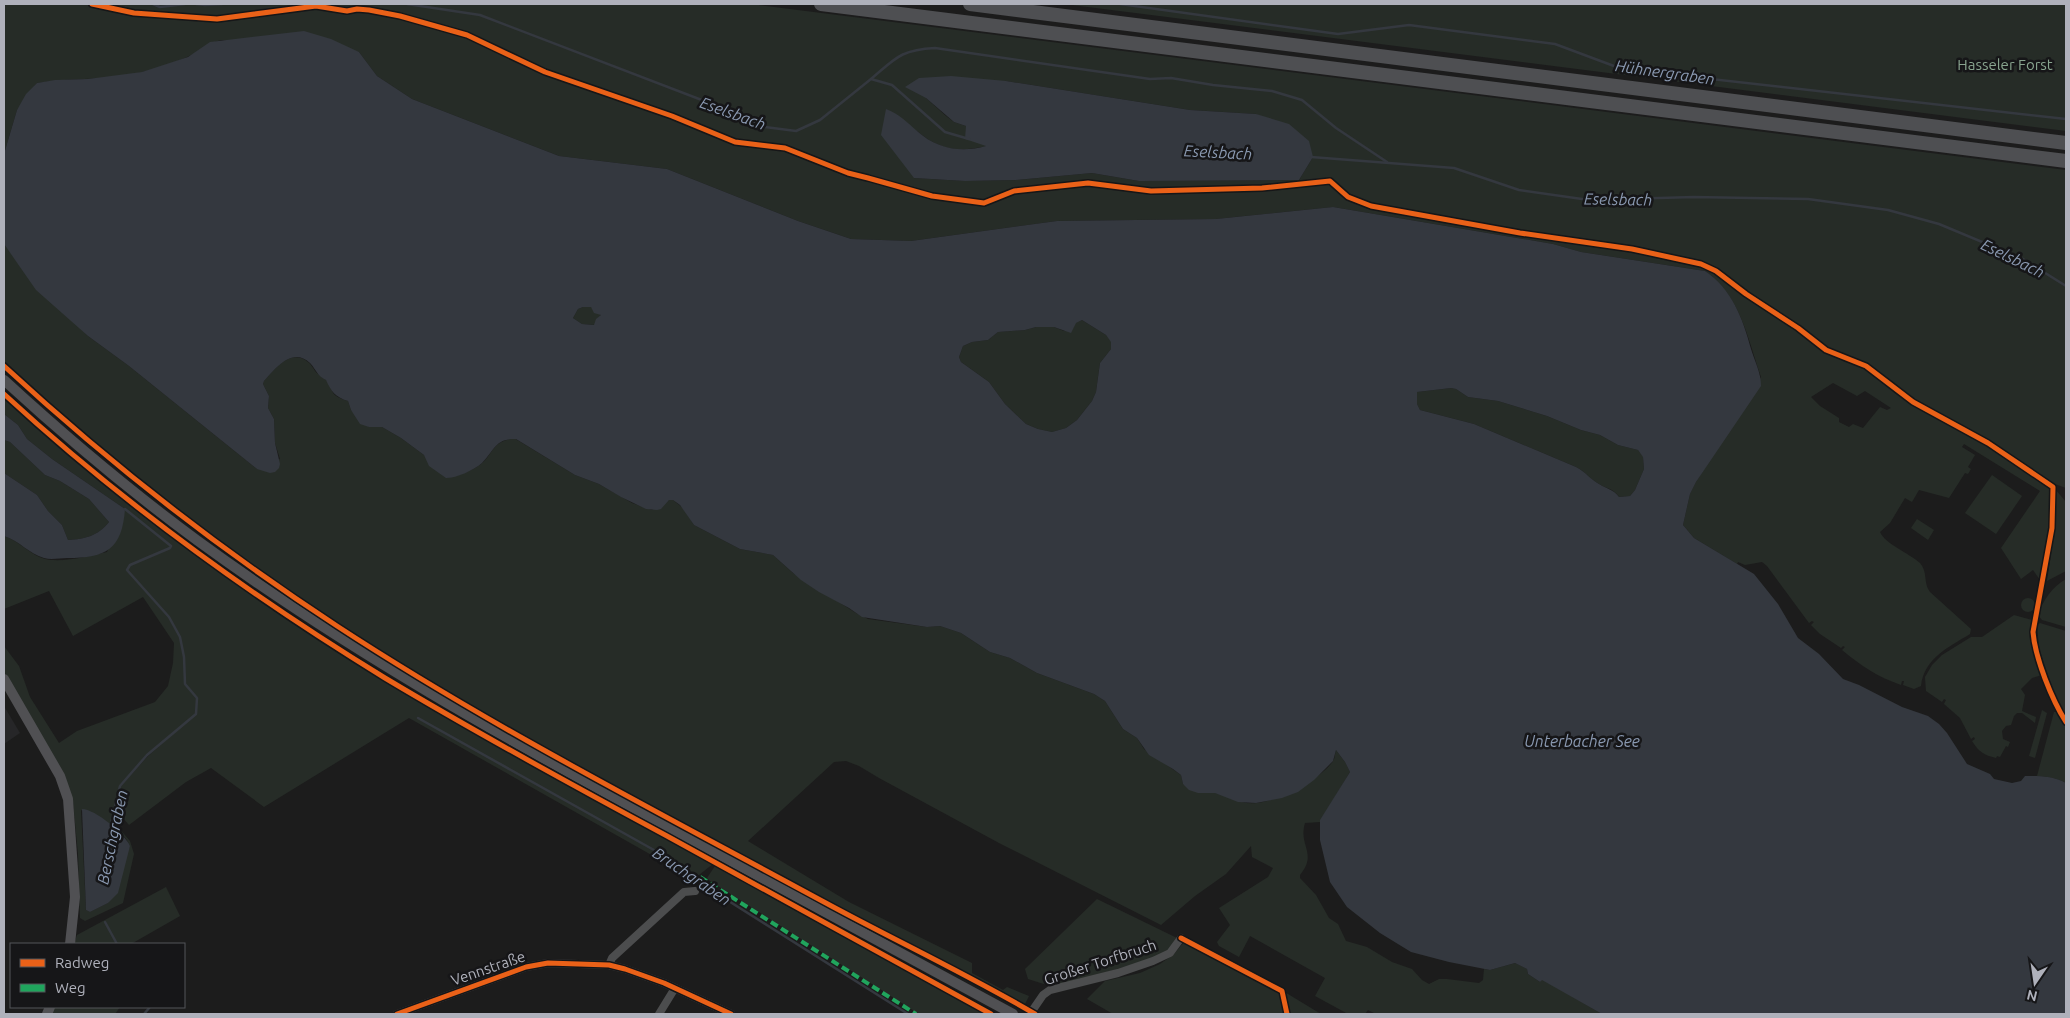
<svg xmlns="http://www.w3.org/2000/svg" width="2070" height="1018" font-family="Ubuntu,sans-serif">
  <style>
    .built { fill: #262628 }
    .green { fill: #262c27; fill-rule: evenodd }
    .water { fill: #34383f; fill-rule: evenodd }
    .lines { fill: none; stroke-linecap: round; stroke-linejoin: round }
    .stream { stroke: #34383f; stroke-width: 2.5 }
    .minor { stroke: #4c4d4e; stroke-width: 8 }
    .secondary { stroke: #505053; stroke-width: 10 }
    .motorway { stroke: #4e4f52; stroke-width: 14 }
    .quiet { stroke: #20a55d; stroke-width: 4; stroke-dasharray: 8 4; stroke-linecap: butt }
    .cycleway-casing { stroke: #161618; stroke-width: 8 }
    .cycleway { stroke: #ea6118; stroke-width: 5 }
    .labels { text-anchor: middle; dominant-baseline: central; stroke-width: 5; stroke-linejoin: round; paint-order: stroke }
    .park-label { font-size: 15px; fill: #88a38e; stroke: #161618 }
    .street-label { font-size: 15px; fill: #afb1bb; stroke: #161618 }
    .water-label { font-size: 16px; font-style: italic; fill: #8a99b1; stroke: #161618 }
  </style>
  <rect width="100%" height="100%" fill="#1c1c1c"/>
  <path class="built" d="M 4,706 L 20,733 L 4,744 Z"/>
  <g class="green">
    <path d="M 4,4 L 751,4 L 2066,170 L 2066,488 L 2052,483 L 1989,441 L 1914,401 L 1898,391 L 1867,364 L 1829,349 L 1800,327 L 1716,269 L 1744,297 L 1797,330 L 1825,352 L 1865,368 L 1896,394 L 1987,444 L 2048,485 L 2051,491 L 2049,534 L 2040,580 L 2033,570 L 2021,579 L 2001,548 L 2040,491 L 1964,444 L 1962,447 L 1975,455 L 1968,467 L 1971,469 L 1968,474 L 1965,473 L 1949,498 L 1919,490 L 1912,502 L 1905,498 L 1890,523 L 1880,532 C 1885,544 1909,553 1920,563 C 1928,572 1923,583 1930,592 L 1971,629 L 1970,634 C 1949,647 1924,658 1921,686 L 1914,689 L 1903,685 L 1904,681 L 1902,681 L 1901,685 C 1878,677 1861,666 1842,650 L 1845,647 L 1843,646 L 1841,648 L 1820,634 L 1811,625 L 1814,622 L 1812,621 L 1809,623 L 1767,566 L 1762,562 L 1745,565 L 1738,562 L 1737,564 L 1694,538 L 1683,525 L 1690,494 L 1696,482 L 1761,377 C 1748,339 1740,295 1705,271 L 1581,252 L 1553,244 L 1333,207 L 1216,219 L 1057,221 L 911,241 L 851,239 L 798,221 L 667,169 L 559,156 L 412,99 L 377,76 L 359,52 L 221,40 C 207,43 199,52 187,57 C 174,63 158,68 143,72 C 109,81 72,77 37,83 L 17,110 L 4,154 ZM 1006,81 L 1190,110 L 1256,114 L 1313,157 L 1299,180 L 1139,181 L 1092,173 L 1016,180 L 965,181 L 914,178 L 917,131 C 940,151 959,152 988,146 L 966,126 L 954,122 L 946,116 L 926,98 ZM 1833,383 L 1857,396 L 1865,391 L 1891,408 L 1887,410 L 1880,407 L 1863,428 L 1853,424 L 1849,427 L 1839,422 L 1839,418 L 1820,406 L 1811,397 Z"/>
    <path d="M 1064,4 L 2066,4 L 2066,131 Z"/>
    <path d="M 4,244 L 31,280 L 88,336 L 129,366 L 257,469 L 280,459 L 275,443 L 274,419 L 268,408 L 269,396 L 263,384 L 264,381 C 275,369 290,348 308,362 C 311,364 313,368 315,371 C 318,375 324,377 327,381 C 335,394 330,395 348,401 L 351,410 L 369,427 L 382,427 L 401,438 L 424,455 L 448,478 C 459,475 472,471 481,464 C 495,452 490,443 514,438 L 575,475 L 599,484 L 632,503 L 652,510 L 669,500 L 673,500 L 683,508 L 694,525 L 740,549 L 773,555 L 793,573 L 856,613 L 868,619 L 927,627 L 940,626 L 961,633 L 990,652 L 1010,658 L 1037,673 L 1094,694 L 1105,701 L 1123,729 L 1137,738 L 1144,749 L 1181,775 L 1183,784 C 1200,794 1199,790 1216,793 C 1231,796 1239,805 1257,803 C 1276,801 1323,778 1333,761 C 1335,758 1335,753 1336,750 L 1345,762 L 1350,772 L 1320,822 L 1305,823 C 1298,846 1318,853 1300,875 L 1300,878 L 1316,895 L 1329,918 L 1338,924 L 1346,941 L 1367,947 L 1392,962 L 1412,969 L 1422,980 L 1429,984 L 1439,979 L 1447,979 L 1479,983 L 1483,980 L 1484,969 L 1490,970 L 1515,963 L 1527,969 L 1528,974 L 1540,982 L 1542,979 L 1602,1014 L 1376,1014 L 1368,1010 L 1365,1014 L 1348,1014 L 1315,996 L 1325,978 L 1250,936 L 1239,957 L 1219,946 L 1217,942 L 1230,925 L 1219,908 L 1268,877 L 1273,868 L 1252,857 L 1251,846 L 1226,874 L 1195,896 L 1161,925 L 999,843 L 879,778 L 859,766 L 846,761 L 834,762 L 748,841 L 849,902 L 972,963 L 972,973 L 1003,990 L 1007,987 L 1029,996 L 1024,1006 L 846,913 L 555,754 L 446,692 L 337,624 L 186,519 L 61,418 L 4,365 Z"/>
    <path d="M 583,307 L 591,307 L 601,315 L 595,325 L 582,324 L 573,318 L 578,309 Z"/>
    <path d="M 1082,320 L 1106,335 L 1112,342 L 1111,349 L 1100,363 L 1096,392 L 1092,401 L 1077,420 L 1066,428 L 1052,432 L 1038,429 L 1026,424 L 1005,404 L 989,382 L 961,362 L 959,357 L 963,346 L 972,342 L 988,340 L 998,332 L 1025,330 L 1036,327 L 1054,327 L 1064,331 L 1073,328 L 1075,323 Z"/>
    <path d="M 1451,388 L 1456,389 L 1468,397 L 1498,401 L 1547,416 L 1581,430 L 1600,435 L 1618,445 L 1638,450 L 1643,456 L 1644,469 L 1635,490 L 1630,496 L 1619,497 C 1613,488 1607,489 1599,484 C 1591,480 1586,472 1576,467 L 1474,424 L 1420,410 L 1417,404 L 1417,392 Z"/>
    <path d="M 4,396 C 133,512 276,614 426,703 C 520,759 618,810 714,863 L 694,879 L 409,718 L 264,807 L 211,768 L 186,782 L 129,825 L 115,809 L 121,786 L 148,756 L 188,721 L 146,755 L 120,786 L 112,820 L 130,841 L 134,854 L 123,903 L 85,921 L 80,918 L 78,854 L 73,802 L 54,759 L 4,672 L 4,646 L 19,666 L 30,697 L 59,743 L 77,731 L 155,702 L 168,686 L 173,663 L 174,643 L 143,597 L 73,636 L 49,591 L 4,609 L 4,536 C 20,541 30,555 45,559 C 63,563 89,556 107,552 L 125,509 L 52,459 L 27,439 L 18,425 L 4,414 ZM 81,810 C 98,819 122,827 130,846 L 108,903 L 90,912 L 86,910 Z"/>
    <path d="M 4,440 L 10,442 L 45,475 L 60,481 L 89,499 L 109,522 C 98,536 85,539 68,540 L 62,525 L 48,511 L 37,495 L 4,473 Z"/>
    <path d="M 1992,475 L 2022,496 L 1996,534 L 1965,513 Z"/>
    <path d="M 2055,489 L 2066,502 L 2066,571 L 2047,581 L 2054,533 Z"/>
    <path d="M 1917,519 L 1934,530 L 1928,540 L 1911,528 Z"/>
    <path d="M 2066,579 L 2066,627 L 2042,620 L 2038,615 C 2043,600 2052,587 2066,579 Z"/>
    <circle cx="2028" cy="605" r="7"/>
    <path d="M 2014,615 L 2032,620 L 2032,643 L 2042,675 L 2032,678 L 2021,689 L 2025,695 L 2022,711 L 2036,717 L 2035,723 L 2022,713 L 2017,713 L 2014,716 L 2011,725 L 2006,726 L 2002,731 L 2003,739 L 2010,742 L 2008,747 L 2006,746 L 2000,757 L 1997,756 L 1996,758 C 1984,755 1979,752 1972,741 L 1975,739 L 1974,737 L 1971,739 L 1960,718 L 1944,704 L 1946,700 L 1944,699 L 1942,702 L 1926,691 L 1925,677 L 1932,665 L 1942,655 L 1971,637 L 1982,637 Z"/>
    <path d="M 2040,623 L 2066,631 L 2066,719 L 2058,704 L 2059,702 L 2056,699 L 2039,648 L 2037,625 Z"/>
    <path d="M 2042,710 L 2047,713 L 2035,758 L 2029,756 Z"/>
    <path d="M 2054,712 L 2058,712 L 2066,725 L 2066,783 C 2057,778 2048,777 2037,776 Z"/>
    <path d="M 715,866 L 987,1014 L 919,1014 L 710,881 L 707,878 Z"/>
    <path d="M 166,887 L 180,916 L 131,944 L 74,944 L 77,935 Z"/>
    <path d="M 1097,899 L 1177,938 L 1169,950 L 1152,959 L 1097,975 L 1050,986 L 1028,979 L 1025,969 Z"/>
    <path d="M 1184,942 L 1283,991 L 1321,1014 L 1113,1014 L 1087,999 L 1105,981 L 1140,973 L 1160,964 L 1174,954 Z"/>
    <path d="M 54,1007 L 120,1007 L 115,1014 L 52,1014 Z"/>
  </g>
  <g class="water">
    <path d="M 304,31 L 331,39 L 359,52 L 377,76 L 412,99 L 559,156 L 667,169 L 798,221 L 851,239 L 911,241 L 1057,221 L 1216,219 L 1333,207 L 1553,244 L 1581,252 L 1705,271 C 1732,289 1743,319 1751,349 C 1755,362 1761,373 1761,386 L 1696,482 L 1690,494 L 1683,525 L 1694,538 L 1754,574 L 1778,604 L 1798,638 L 1819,654 L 1843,679 L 1859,685 L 1902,707 L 1928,716 L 1939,724 L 1947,733 L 1967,764 L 1990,774 L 1994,779 L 2012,783 L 2021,781 L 2025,776 C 2039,776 2054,776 2066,783 L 2066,1014 L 1602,1014 L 1542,980 L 1540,982 L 1528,974 L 1527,969 L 1515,963 L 1490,970 L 1449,962 L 1411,952 L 1380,933 L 1347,907 L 1330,882 L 1320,840 L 1320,820 L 1350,772 L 1345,762 L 1336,750 L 1333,761 L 1314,780 L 1298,792 L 1282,798 L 1256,803 L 1238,802 L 1215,793 L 1198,793 L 1189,790 L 1183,784 L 1181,775 L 1173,769 L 1149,755 L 1137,738 L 1123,729 L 1105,701 L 1094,694 L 1037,673 L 1010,658 L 990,652 L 961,633 L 940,626 L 927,627 L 862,617 L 849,608 L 819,592 L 801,580 L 773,555 L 740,549 L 694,525 L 680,505 L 673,500 L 669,500 L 661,509 L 657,510 L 646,509 L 621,497 L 599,484 L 575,475 L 516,439 C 495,438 494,451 482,463 C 474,470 457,478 446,478 L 429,466 L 424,455 L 401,438 L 382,427 L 369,427 L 360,424 L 351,410 L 348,401 C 335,397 331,391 326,380 C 317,376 316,369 310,363 C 292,346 275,369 264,381 L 263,384 L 269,396 L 268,408 L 274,419 L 275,443 L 280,464 L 279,468 L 275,472 L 270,473 L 257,469 L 129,366 L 88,336 L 36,290 L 4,244 L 4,154 L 17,110 L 26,94 L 37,83 L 55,80 L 88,79 L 142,72 L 188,57 L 210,42 ZM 583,307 L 591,307 L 594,313 L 601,315 L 596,319 L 594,325 L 582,324 L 573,318 L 578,309 ZM 1082,320 L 1106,335 L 1111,342 L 1111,349 L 1100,363 L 1096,392 L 1092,401 L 1077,420 L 1066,428 L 1052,432 L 1038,429 L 1026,424 L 1005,404 L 989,382 L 961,362 L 959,357 L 963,346 L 972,342 L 988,340 L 998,332 L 1025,330 L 1036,327 L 1054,327 L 1071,333 L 1076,323 ZM 1451,388 L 1456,389 L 1468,397 L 1498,401 L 1547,416 L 1581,430 L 1600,435 L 1618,445 L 1638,450 L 1643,457 L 1644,469 L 1635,490 L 1630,496 L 1619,497 C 1613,489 1607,489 1599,484 C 1591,480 1586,472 1576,467 L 1474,424 L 1420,410 L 1417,404 L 1417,392 Z"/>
    <path d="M 951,76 L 1006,81 L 1190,110 L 1256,114 L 1289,124 L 1309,141 L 1313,157 L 1299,180 L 1139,181 L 1092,173 L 1016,180 L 965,181 L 914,178 L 881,135 L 886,109 C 899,114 907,122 917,131 C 937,149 961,153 986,146 L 965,139 L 966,126 L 954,122 L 926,98 L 905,87 L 919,78 Z"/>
    <path d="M 4,414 L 18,425 L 27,439 L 52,459 L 125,509 C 122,549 107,558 67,558 C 60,558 51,560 44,558 C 29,554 20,541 4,536 L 4,473 L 37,495 L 48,511 L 62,525 L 68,540 C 85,539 98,536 109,522 L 89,499 L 60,481 L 45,475 L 10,442 L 4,440 Z"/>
    <path d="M 82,809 C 95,809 125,834 130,846 L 118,893 L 108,903 L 90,912 L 86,910 Z"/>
  </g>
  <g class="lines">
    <g class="stream">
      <path d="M 153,4 L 160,7 L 185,4"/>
      <path d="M 196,4 L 205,5 L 222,4"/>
      <path d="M 407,4 L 480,15 L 720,107 L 765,127 L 796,131 L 820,120 L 871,79 L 892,85 L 945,132 L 969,139"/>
      <path d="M 1120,4 L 1338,34 L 1409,25 L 1555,44 L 1622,69 L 2066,119"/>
      <path d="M 871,79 C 896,58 900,50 935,48 L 1150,79 L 1171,78 L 1213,85 L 1272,91 L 1302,100 L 1336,128 L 1387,162"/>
      <path d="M 1311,157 L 1454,168 L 1519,190 L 1589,200 L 1694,197 L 1808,199 L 1888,210 L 1939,224 L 2023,259 L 2066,286"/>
      <path d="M 418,718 L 679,864 L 689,876 L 908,1014"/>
      <path d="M 110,828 L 120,786 L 147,755 L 196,714 L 197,698 L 185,684 L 184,657 L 180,637 L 169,617 L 127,570 L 130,565 L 170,548 L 171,546 L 125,509"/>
      <path d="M 105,922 L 117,944"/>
      <path d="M 144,1014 L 150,1007"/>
    </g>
    <g class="minor">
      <path d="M 609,965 L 612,958 L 684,892 L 695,891"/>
      <path d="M 397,1014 L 526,967 L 548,963 L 609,965 L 625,969 L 664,983 L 731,1014"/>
      <path d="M 659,1014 L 675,988"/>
      <path d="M 1030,1014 L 1043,995 L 1050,990 L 1118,973 L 1153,961 L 1170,953 L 1181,938"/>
    </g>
    <g class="secondary">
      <path d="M 4,380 C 66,437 130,491 198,541 C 347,650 508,740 670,828 C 784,891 899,952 1013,1014"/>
      <path d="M 4,679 L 60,776 L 68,799 L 75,897 L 70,944"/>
      <path d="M 47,1014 L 50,1007"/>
    </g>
    <g class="motorway">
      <path d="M 821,4 L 2066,161"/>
      <path d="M 970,4 L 2066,143"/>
    </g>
    <path class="quiet" d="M 700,877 L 916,1014"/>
    <g class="cycleway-casing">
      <g id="cycleway">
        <path d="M 92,4 L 134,13 L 217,19 L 316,6 L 347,11 L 357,9 L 369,10 L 400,16 L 467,35 L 545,72 L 672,116 L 735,142 L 785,148 L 848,173 L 868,178 L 932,196 L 984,203 L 1014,191 L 1088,183 L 1151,191 L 1262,188 L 1330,181 L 1348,197 L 1371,206 L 1520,233 L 1632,249 L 1701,264 L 1716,271 L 1746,294 L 1798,328 L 1826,350 L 1866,366 L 1913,402 L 1988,443 L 2053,487 L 2052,528 L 2033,632 C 2035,658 2052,700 2066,722"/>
        <path d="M 4,366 C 108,462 219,549 337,626 C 493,728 660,813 824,902 C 894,940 967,974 1035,1014"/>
        <path d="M 4,394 C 119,500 251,596 385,678 C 477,733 572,785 667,836 C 775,895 883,955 991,1014"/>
        <path d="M 1181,938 L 1282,991 L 1287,1014"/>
        <path d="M 397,1014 L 526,967 L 548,963 L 609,965 L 625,969 L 664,983 L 731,1014"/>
      </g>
    </g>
    <use href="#cycleway" class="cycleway"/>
  </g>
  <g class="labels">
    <g class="park-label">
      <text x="2005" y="64">Hasseler Forst</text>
    </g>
    <g class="street-label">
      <text transform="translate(1100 962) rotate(-18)">Großer Torfbruch</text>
      <text transform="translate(488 968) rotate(-19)">Vennstraße</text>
    </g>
    <g class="water-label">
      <text transform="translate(1665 72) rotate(8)">Hühnergraben</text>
      <text transform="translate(733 113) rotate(20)">Eselsbach</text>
      <text transform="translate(1218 152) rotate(3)">Eselsbach</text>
      <text transform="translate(1618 199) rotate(1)">Eselsbach</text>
      <text transform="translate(2013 258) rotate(26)">Eselsbach</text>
      <text x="1582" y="741">Unterbacher See</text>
      <text transform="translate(112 837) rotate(-78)">Berschgraben</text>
      <text transform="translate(692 876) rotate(34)">Bruchgraben</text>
    </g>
  </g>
  <rect width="2070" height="1018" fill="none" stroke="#afb1bb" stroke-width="10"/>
  <rect x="10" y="943" width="175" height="65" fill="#161618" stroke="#535459"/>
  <rect x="20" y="959" width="25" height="8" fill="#ea6118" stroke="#535459"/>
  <text x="55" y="968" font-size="15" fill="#afb1bb">Radweg</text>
  <rect x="20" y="984" width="25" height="8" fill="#20a55d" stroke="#535459"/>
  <text x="55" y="993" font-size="15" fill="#afb1bb">Weg</text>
  <g transform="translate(2035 983) rotate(193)" stroke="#161618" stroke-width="4" paint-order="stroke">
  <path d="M0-4L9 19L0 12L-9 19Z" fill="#afb1bb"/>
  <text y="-8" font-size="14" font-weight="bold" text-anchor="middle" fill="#afb1bb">N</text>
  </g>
</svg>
